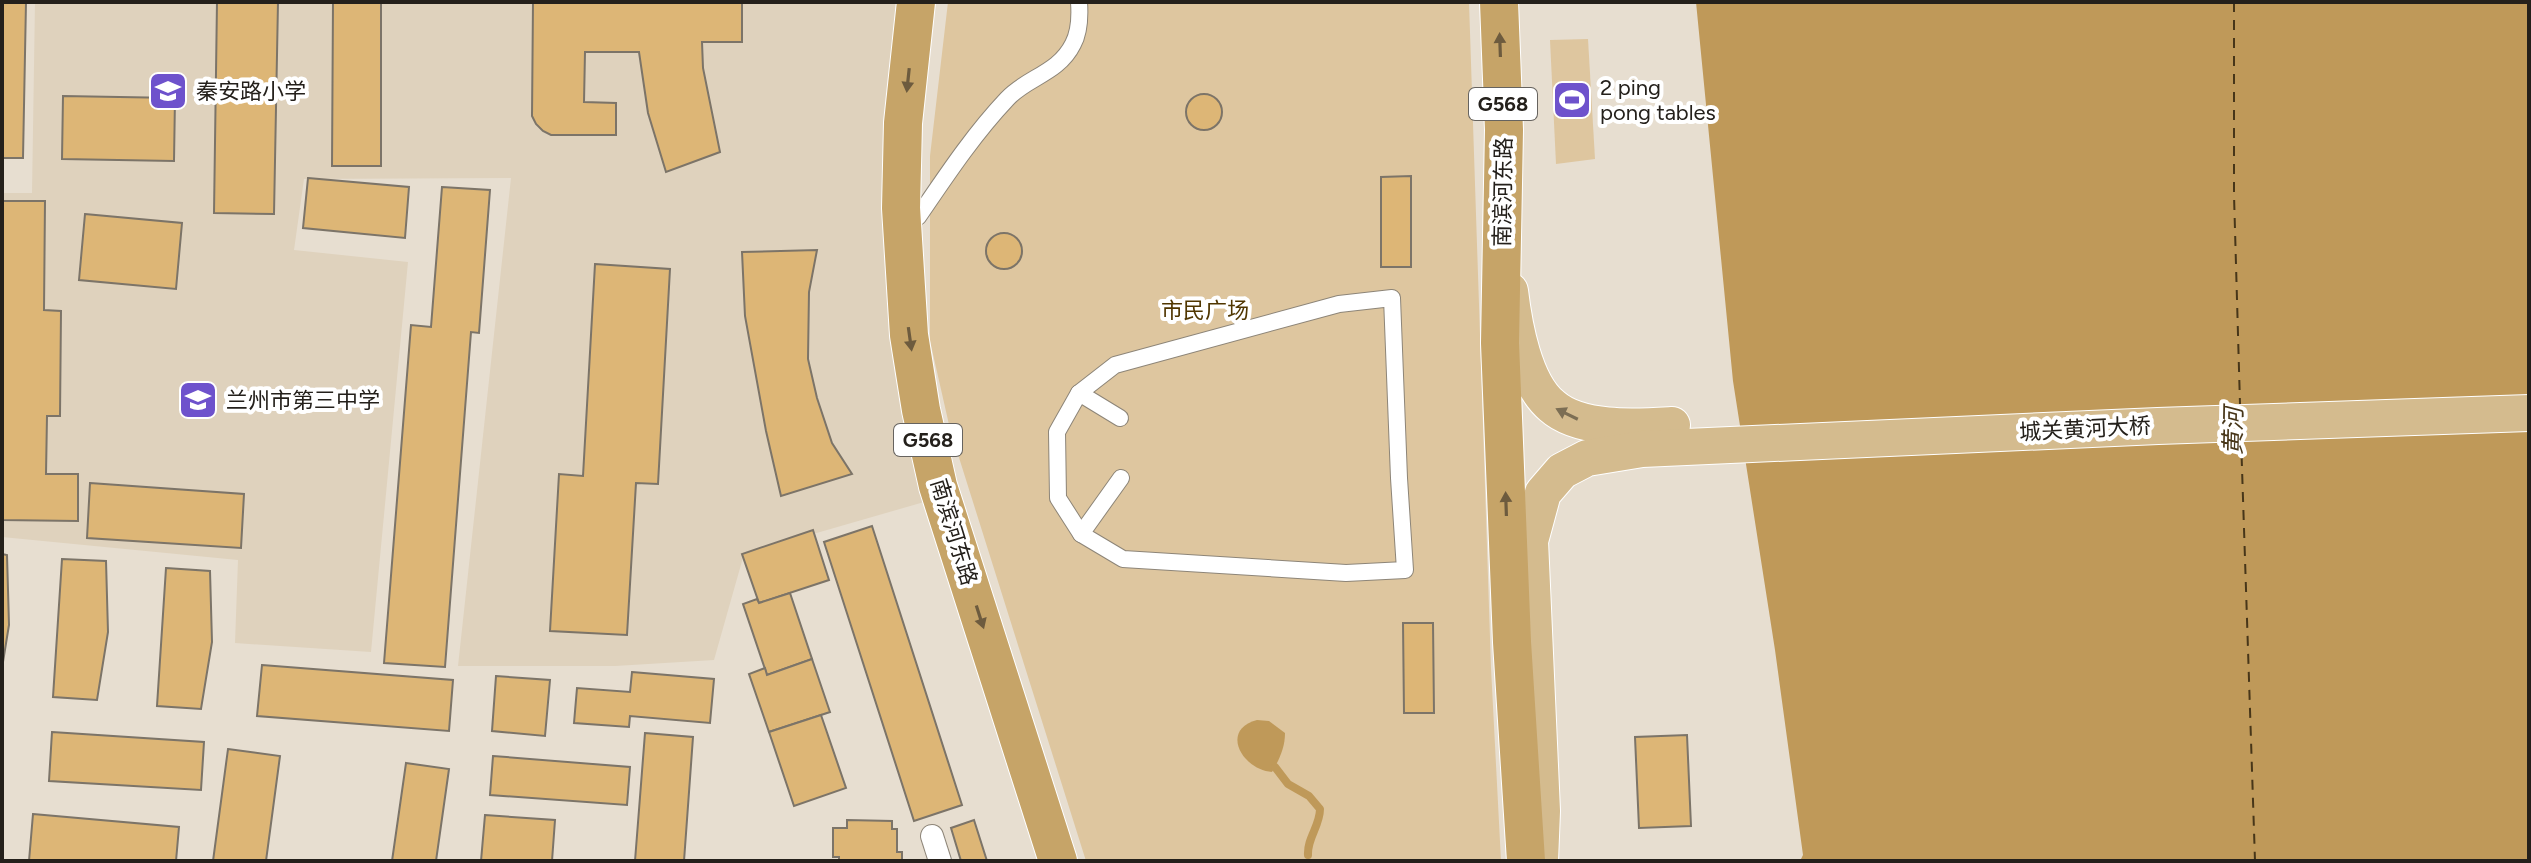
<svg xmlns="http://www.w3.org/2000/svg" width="2531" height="863" font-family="Figtree,'Noto Sans SC',sans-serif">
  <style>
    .built { fill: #dfd2bd }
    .green { fill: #dec69f }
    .water { fill: #bf9959 }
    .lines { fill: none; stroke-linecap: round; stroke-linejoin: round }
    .stream { stroke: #bf9959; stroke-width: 8 }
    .ferry { stroke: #473619; stroke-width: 2; stroke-dasharray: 10 8; stroke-linecap: butt }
    .building { fill: #ddb676; stroke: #7c7468; stroke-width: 2 }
    .pedestrian-casing { stroke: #8d8578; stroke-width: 18 }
    .minor-casing { stroke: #8d8578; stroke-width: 24 }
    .primary-casing { stroke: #fff; stroke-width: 38 }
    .trunk-casing { stroke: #fff; stroke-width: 40 }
    .pedestrian { stroke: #fff; stroke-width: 16 }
    .minor { stroke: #fff; stroke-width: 22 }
    .primary { stroke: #d4bb8e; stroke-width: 36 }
    .trunk { stroke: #c6a468; stroke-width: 38 }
    .oneway { fill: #6d5b3e }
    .oneway2 { fill: #7c6e54 }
    .labels { text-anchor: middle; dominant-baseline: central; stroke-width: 8; stroke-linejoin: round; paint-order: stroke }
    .shield { fill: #fff; stroke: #66635f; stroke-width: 2 }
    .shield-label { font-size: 20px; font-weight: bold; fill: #24201b }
    .poi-label { font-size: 22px; fill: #24201b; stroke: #fff; text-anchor: start }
    .street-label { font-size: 22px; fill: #24201b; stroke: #fff }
    .park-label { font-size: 22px; fill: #503600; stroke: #fff }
    .water-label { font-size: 24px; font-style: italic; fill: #473619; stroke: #fff }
  </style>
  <rect width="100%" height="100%" fill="#e7ded0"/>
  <path class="built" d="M 35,2 L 918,2 L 892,236 L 931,500 L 744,554 L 714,660 L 615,666 L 458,666 L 511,178 L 304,179 L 294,250 L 408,262 L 371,652 L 235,643 L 238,560 L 2,537 L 2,193 L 32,193 Z"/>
  <g class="green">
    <path d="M 948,2 L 1469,2 L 1491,668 L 1501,861 L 1086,861 L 950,429 L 930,341 L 930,156 Z"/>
    <path d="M 1588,39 L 1595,159 L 1556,164 L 1550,40 Z"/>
  </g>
  <g class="water">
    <path d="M 1696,2 L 2529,2 L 2529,861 L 1800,861 L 1803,855 L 1775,650 L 1733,381 Z"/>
    <path d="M 1257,720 L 1269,721 L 1285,733 C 1285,748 1279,760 1272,772 C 1243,770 1219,730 1257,720 Z"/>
  </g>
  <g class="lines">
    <path class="stream" d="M 1275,767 L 1288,784 L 1309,796 L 1320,809 C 1320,826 1307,838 1308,855"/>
    <g class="ferry">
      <path d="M 2234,2 L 2234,195 L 2240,404"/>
      <path d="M 2241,438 L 2255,861"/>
    </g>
  </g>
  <g class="building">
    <path d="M 2,2 L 26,2 L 23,158 L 2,158 Z"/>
    <path d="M 217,2 L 278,2 L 274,214 L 214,213 Z"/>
    <path d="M 333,2 L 381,2 L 381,166 L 332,166 Z"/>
    <path d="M 533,2 L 742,2 L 742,42 L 702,42 L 703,68 L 720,152 L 666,172 L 648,113 L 639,52 L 585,52 L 584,102 L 616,103 L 616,135 L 551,135 L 543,131 L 536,124 L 532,116 Z"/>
    <circle cx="1204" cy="112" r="18"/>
    <path d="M 63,96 L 175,98 L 174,161 L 62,159 Z"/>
    <path d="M 1411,176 L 1411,267 L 1381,267 L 1381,177 Z"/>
    <path d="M 308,178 L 409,187 L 405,238 L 303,228 Z"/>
    <path d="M 442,187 L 490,190 L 479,333 L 471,332 L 445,667 L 384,663 L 411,325 L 431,327 Z"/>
    <path d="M 2,201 L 45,201 L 44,310 L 61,311 L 60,416 L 47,416 L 46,474 L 78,474 L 78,521 L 2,520 Z"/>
    <path d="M 85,214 L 182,223 L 176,289 L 79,280 Z"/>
    <circle cx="1004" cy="251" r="18"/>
    <path d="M 817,250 L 809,292 L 808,359 L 817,398 L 832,443 L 852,474 L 781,496 L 766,431 L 745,316 L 742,252 Z"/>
    <path d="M 595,264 L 670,269 L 658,484 L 636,483 L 627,635 L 550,631 L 559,474 L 583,476 Z"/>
    <path d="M 90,483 L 244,494 L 241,548 L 87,538 Z"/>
    <path d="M 872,526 L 962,805 L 914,821 L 824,542 Z"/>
    <path d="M 813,530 L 829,580 L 759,603 L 742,554 Z"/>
    <path d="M 2,554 L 7,555 L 9,625 L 2,668 Z"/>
    <path d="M 62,559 L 106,561 L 108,632 L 97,700 L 53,697 Z"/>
    <path d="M 166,568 L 210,571 L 212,642 L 201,709 L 157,706 Z"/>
    <path d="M 790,593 L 812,659 L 767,675 L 743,604 L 757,599 L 759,603 Z"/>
    <path d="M 1403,623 L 1433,623 L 1434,713 L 1404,713 Z"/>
    <path d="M 812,659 L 830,712 L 769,732 L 749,674 L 765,668 L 767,675 Z"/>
    <path d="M 262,665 L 453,680 L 449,731 L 257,716 Z"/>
    <path d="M 632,672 L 714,679 L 710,723 L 630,716 L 629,727 L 574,723 L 577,688 L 630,692 Z"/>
    <path d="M 496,676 L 550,680 L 545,736 L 492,731 Z"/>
    <path d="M 821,715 L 846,788 L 794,806 L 769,732 Z"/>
    <path d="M 52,732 L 204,742 L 201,790 L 49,781 Z"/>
    <path d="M 645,733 L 693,737 L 684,861 L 635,861 Z"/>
    <path d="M 1687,735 L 1691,826 L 1639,828 L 1635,737 Z"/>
    <path d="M 228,749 L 280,756 L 266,861 L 213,861 Z"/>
    <path d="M 493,756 L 630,767 L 627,805 L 490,795 Z"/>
    <path d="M 406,763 L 449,769 L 436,861 L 392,861 Z"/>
    <path d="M 33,814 L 179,827 L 176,861 L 29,861 Z"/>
    <path d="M 485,815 L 555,820 L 552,861 L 481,861 Z"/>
    <path d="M 847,820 L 892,821 L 892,829 L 897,829 L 897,852 L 902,852 L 902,861 L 839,861 L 839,857 L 833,857 L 833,828 L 847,828 Z"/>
    <path d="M 974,820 L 987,861 L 961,861 L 951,828 Z"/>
  </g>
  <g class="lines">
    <g class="pedestrian-casing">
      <g id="pedestrian">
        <path d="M 918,217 C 946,176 973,135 1007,99 C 1027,77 1058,74 1073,44 C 1080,31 1080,16 1079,2"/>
        <path d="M 1392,298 L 1399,478 L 1405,570 L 1346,573 L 1123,559 L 1081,534 L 1058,498 L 1057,432 L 1079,393 L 1115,365 L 1339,304 Z"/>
        <path d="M 1079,393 L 1120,418"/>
        <path d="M 1081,534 L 1121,478"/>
      </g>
    </g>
    <g class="minor-casing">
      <path id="minor" d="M 932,836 L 940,861"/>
    </g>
    <g class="primary-casing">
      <g id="primary">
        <path d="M 1510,291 C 1514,325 1524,383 1552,406 C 1580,431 1637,427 1672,425"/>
        <path d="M 1540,861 L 1542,811 L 1530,541 L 1543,493 L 1562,471 L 1587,458 L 1642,449 L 2158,426 L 2529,413"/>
      </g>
    </g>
    <g class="trunk-casing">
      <g id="trunk">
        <path d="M 916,2 L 903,123 L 901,208 L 909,335 L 921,410 L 938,486 L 1058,861"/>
        <path d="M 1499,2 L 1504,130 L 1500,343 L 1512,642 L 1526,861"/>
      </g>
    </g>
    <use href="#pedestrian" class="pedestrian"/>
    <use href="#minor" class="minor"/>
    <use href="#primary" class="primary"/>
    <use href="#trunk" class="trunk"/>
  </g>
  <defs><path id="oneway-solid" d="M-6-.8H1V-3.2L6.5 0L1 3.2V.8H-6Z" transform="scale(2)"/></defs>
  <g class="oneway">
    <use href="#oneway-solid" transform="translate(1500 45) rotate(-92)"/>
    <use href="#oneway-solid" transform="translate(908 80) rotate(96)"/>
    <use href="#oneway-solid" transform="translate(910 339) rotate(82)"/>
    <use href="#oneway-solid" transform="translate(1506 504) rotate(-92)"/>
    <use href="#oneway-solid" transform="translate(980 617) rotate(72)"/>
  </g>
  <use class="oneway2" href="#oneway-solid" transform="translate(1567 414) rotate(-154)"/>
  <defs>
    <g id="school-square" transform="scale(2)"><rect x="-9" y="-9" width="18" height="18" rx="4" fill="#6e52cc" stroke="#fff"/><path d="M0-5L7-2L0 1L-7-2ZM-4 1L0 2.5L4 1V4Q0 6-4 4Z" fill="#fff"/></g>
    <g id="stadium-square" transform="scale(2)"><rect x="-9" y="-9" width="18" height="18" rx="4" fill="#6e52cc" stroke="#fff"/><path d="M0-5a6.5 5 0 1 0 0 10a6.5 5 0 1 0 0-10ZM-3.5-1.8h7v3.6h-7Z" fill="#fff"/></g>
  </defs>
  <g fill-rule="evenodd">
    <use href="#school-square" x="168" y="91"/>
    <use href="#stadium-square" x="1572" y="100"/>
    <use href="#school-square" x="198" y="400"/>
  </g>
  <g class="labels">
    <g class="shield">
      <rect x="1469" y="88" width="68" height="32" rx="6"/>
      <rect x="894" y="424" width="68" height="32" rx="6"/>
    </g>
    <g class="shield-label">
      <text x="1503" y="104">G568</text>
      <text x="928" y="440">G568</text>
    </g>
    <g class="poi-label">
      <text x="1600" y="87">2 ping<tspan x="1600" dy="25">pong tables</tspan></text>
      <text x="196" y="91">秦安路小学</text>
      <text x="226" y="400">兰州市第三中学</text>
    </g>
    <g class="street-label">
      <text transform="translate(1503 192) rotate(-89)">南滨河东路</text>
      <text transform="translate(2085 429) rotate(-3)">城关黄河大桥</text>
      <text transform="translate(954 532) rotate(73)">南滨河东路</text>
    </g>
    <g class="park-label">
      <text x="1205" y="310">市民广场</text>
    </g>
    <g class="water-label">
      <text transform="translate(2233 431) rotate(-89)">黄河</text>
    </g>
  </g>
  <rect width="2531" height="863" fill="none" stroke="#24201b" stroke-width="8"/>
</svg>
